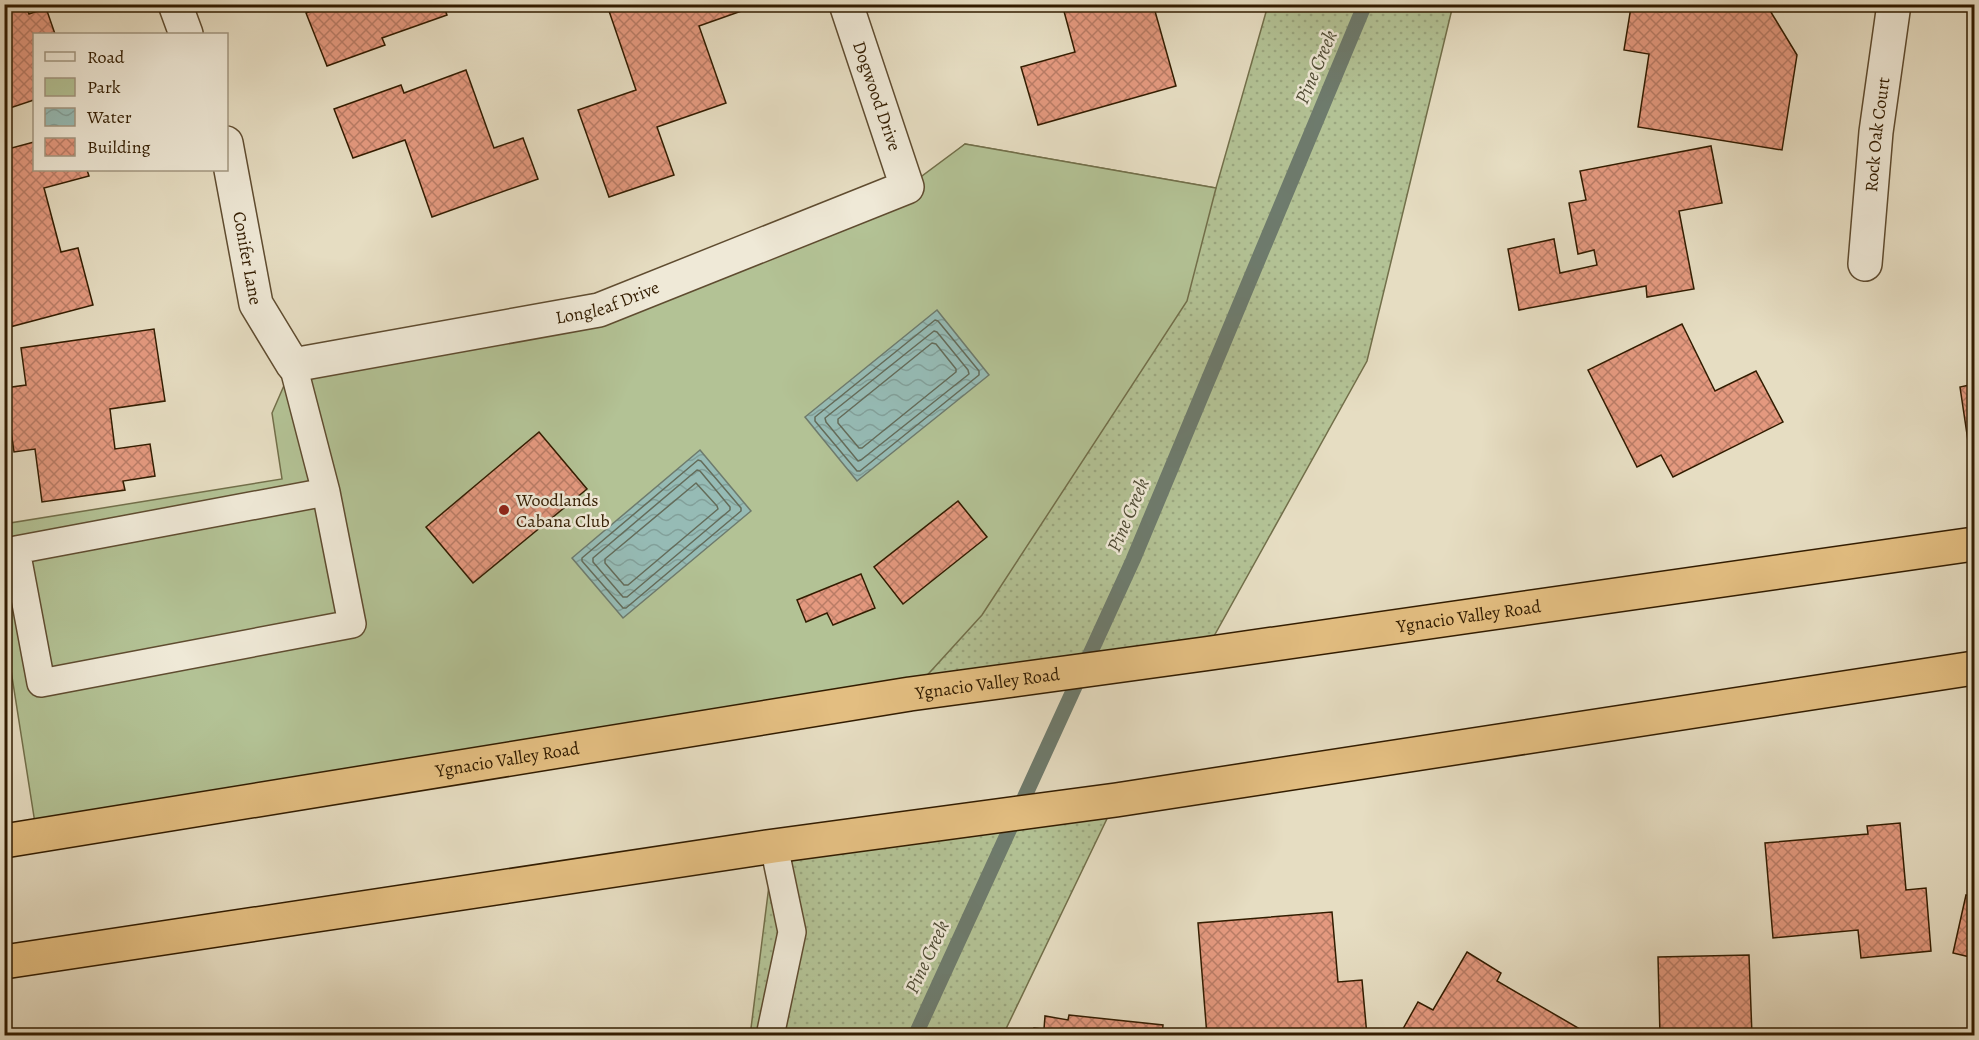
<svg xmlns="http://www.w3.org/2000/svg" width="1979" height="1040" font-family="Alegreya,serif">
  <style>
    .grass { fill: url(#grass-dots); stroke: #726f4a; stroke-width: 1.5 }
    .park { fill: #b3c295; stroke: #726f4a; stroke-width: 1.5 }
    .water { fill: url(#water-waves); stroke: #6e7b6d; stroke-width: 1.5 }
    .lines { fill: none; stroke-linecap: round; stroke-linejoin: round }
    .shore { stroke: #646c5a; stroke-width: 1.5 }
    .stream { stroke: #6e7b6d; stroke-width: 15 }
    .building { fill: url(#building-cross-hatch); stroke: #321c00; stroke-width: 1.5 }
    .lane-casing { stroke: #5f4c30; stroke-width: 30 }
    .street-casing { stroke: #5f4c30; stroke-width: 36 }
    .highway-casing { stroke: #321c00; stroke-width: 36 }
    .lane { stroke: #efe9d7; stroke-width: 27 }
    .street { stroke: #efe9d7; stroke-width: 33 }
    .highway { stroke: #e3be81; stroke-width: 33 }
    .poi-dot { fill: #8f2418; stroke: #efe9d7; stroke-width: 2 }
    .labels { text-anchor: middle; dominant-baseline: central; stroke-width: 5; stroke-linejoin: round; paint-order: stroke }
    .street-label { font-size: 18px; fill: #321c00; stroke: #efe9d7 }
    .poi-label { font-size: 18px; fill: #321c00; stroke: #efe9d7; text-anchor: start }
    .water-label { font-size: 20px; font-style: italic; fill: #504c36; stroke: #efe9d7 }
  </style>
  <defs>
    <pattern id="grass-dots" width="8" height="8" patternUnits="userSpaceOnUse" patternTransform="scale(1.5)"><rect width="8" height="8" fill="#b3c295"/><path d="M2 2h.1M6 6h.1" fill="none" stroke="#9aa67f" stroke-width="1.8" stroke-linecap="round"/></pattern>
    <pattern id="water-waves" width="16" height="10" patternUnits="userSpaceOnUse" patternTransform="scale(1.5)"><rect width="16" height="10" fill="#96bbb5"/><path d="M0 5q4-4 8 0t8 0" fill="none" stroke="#82a09a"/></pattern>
    <pattern id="building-cross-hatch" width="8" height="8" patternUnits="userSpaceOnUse" patternTransform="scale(1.5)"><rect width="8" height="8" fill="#e4997f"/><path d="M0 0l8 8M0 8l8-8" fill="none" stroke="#b97c66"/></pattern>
  </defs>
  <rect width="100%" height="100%" fill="#e6ddc2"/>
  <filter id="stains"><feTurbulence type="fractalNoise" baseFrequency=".00333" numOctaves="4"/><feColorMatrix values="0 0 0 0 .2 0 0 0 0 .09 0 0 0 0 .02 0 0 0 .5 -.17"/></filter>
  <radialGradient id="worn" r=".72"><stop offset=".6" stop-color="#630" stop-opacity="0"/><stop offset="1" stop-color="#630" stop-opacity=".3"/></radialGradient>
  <g class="grass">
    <path d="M 1268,5 L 1453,5 L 1367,361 L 1204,654 L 910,694 L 793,289 L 965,144 L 1216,188 Z"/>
    <path d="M 1116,800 L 1003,1035 L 750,1036 L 774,846 Z"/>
  </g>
  <path class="park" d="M 965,144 L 1216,188 L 1187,301 L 982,615 L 910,694 L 37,836 L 5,632 L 4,524 L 282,479 L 272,413 L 293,365 L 599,310 L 907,187 Z"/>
  <g class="water">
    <path d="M 937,310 L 989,375 L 857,481 L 805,417 Z"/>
    <path d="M 700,450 L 751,511 L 623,618 L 572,558 Z"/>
  </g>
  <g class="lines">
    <g class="shore">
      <path d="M 935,320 L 938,321 L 979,371 L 979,375 L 860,471 L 857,471 L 815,421 L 815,417 Z"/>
      <path d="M 934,331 L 937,332 L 968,370 L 969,374 L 861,460 L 858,461 L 826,422 L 825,418 Z"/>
      <path d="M 932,343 L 936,344 L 956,369 L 956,372 L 862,448 L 859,448 L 838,423 L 838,419 Z"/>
      <path d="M 698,460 L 701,461 L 741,508 L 741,511 L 626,608 L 623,608 L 582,561 L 582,558 Z"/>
      <path d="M 697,470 L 700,471 L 730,507 L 730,510 L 627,597 L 623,597 L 593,562 L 593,558 Z"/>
      <path d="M 696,483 L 717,506 L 718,509 L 628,585 L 624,585 L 605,563 L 605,559 Z"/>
    </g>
    <path class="stream" d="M 915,1036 L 1133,560 L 1365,4"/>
  </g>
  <g class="building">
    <path d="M 4,4 L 25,4 L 29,14 L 46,8 L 55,34 L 34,34 L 34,100 L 4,110 Z"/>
    <path d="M 329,4 L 443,4 L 447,15 L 382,38 L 385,45 L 327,66 L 306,13 Z"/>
    <path d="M 628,4 L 749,4 L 750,8 L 699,26 L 726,103 L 657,127 L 674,175 L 609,197 L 578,110 L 636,90 L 609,11 Z"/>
    <path d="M 1062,4 L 1153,4 L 1176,86 L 1038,125 L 1021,67 L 1075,52 Z"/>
    <path d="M 1664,4 L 1766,4 L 1797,55 L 1782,150 L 1638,127 L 1649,54 L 1624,50 L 1631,7 L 1662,12 Z"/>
    <path d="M 466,70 L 494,148 L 523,138 L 538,179 L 432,217 L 405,140 L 353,158 L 334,109 L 401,85 L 404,93 Z"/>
    <path d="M 34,142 L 34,170 L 87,170 L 89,176 L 44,188 L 61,252 L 78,248 L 93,305 L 6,328 L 4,321 L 4,150 Z"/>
    <path d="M 1711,146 L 1722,203 L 1679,211 L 1694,289 L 1647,297 L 1646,286 L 1519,310 L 1508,249 L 1554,239 L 1560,273 L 1597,265 L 1594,250 L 1578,254 L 1569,203 L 1586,200 L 1580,171 Z"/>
    <path d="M 1682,324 L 1715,391 L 1756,371 L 1783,422 L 1673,477 L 1661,455 L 1637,467 L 1588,370 Z"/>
    <path d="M 154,329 L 165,401 L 110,409 L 115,449 L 150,444 L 155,476 L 123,481 L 125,490 L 42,502 L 35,449 L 14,452 L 5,388 L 26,385 L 21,348 Z"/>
    <path d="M 1974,384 L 1974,440 L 1968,441 L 1960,387 Z"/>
    <path d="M 539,432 L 587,489 L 473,583 L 426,527 Z"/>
    <path d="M 958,501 L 987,537 L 903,604 L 874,567 Z"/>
    <path d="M 861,574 L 875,608 L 833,625 L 827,613 L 806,622 L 797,600 Z"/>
    <path d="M 1900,823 L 1906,890 L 1926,888 L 1931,951 L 1861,958 L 1858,930 L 1773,938 L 1765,843 L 1868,834 L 1867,826 Z"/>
    <path d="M 1966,895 L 1974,897 L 1974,958 L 1953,953 Z"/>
    <path d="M 1332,912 L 1338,982 L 1362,980 L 1367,1036 L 1207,1036 L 1198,923 Z"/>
    <path d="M 1467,952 L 1501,973 L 1497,981 L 1580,1029 L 1577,1036 L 1399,1036 L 1418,1002 L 1433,1010 Z"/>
    <path d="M 1749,955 L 1752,1036 L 1660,1036 L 1658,957 Z"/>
    <path d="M 1069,1015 L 1163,1025 L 1162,1036 L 1033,1036 L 1034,1028 L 1044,1029 L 1045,1016 L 1068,1020 Z"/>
  </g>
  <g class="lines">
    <g class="lane-casing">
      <g id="lane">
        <path d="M 293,365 L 326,492 L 352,624 L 41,683 L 16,550 L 326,492"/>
        <path d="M 770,1036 L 792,932 L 774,846"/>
      </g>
    </g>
    <g class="street-casing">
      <g id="street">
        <path d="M 175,4 L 186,34"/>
        <path id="s1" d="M 226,143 L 256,304 L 293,365 L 599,310 L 907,187 L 846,4"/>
        <path id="s2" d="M 1865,264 L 1876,132 L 1894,4"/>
      </g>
    </g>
    <g class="highway-casing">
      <g id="highway">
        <path id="s3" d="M 4,841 L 910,694 L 1204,654 L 1974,544"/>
        <path d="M 4,962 L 774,846 L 1116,800 L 1974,668"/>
      </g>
    </g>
    <use href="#lane" class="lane"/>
    <use href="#street" class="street"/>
    <use href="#highway" class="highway"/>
  </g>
  <circle class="poi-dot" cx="504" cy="510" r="6"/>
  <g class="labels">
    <g class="street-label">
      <text transform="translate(877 96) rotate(71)">Dogwood Drive</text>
      <text stroke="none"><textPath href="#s2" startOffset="130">Rock Oak Court</textPath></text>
      <text stroke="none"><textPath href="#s1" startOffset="117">Conifer Lane</textPath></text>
      <text stroke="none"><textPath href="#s1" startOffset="556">Longleaf Drive</textPath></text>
      <text stroke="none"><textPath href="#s3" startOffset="1482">Ygnacio Valley Road</textPath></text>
      <text stroke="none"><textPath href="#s3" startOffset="996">Ygnacio Valley Road</textPath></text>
      <text stroke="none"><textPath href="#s3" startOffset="510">Ygnacio Valley Road</textPath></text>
    </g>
    <g class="poi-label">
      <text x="516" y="500">Woodlands<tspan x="516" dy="21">Cabana Club</tspan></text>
    </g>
    <g class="water-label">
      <text transform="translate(1316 67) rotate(-67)">Pine Creek</text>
      <text transform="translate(1128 515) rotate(-67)">Pine Creek</text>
      <text transform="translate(927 957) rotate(-65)">Pine Creek</text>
    </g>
  </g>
  <rect width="1979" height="1040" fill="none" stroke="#e6ddc2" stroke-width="24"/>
  <rect x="6" y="6" width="1967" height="1028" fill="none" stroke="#321c00" stroke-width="3"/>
  <rect x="12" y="12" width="1955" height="1016" fill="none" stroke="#321c00" stroke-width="1.5"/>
  <rect x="33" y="33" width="195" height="138" fill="#efe9d7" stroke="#a39781" stroke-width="1.5"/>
  <rect x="45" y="52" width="30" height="9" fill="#efe9d7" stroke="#a39781" stroke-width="1.5"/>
  <text x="87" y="63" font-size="18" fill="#321c00">Road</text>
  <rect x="45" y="78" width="30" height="18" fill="#b3c295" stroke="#a39781" stroke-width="1.5"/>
  <text x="87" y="93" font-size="18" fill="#321c00">Park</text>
  <rect x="45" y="108" width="30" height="18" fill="url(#water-waves)" stroke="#a39781" stroke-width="1.5"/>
  <text x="87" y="123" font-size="18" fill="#321c00">Water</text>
  <rect x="45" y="138" width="30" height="18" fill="url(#building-cross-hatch)" stroke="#a39781" stroke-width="1.5"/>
  <text x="87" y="153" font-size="18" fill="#321c00">Building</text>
  <rect width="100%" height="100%" filter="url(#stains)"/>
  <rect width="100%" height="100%" fill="url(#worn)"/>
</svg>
